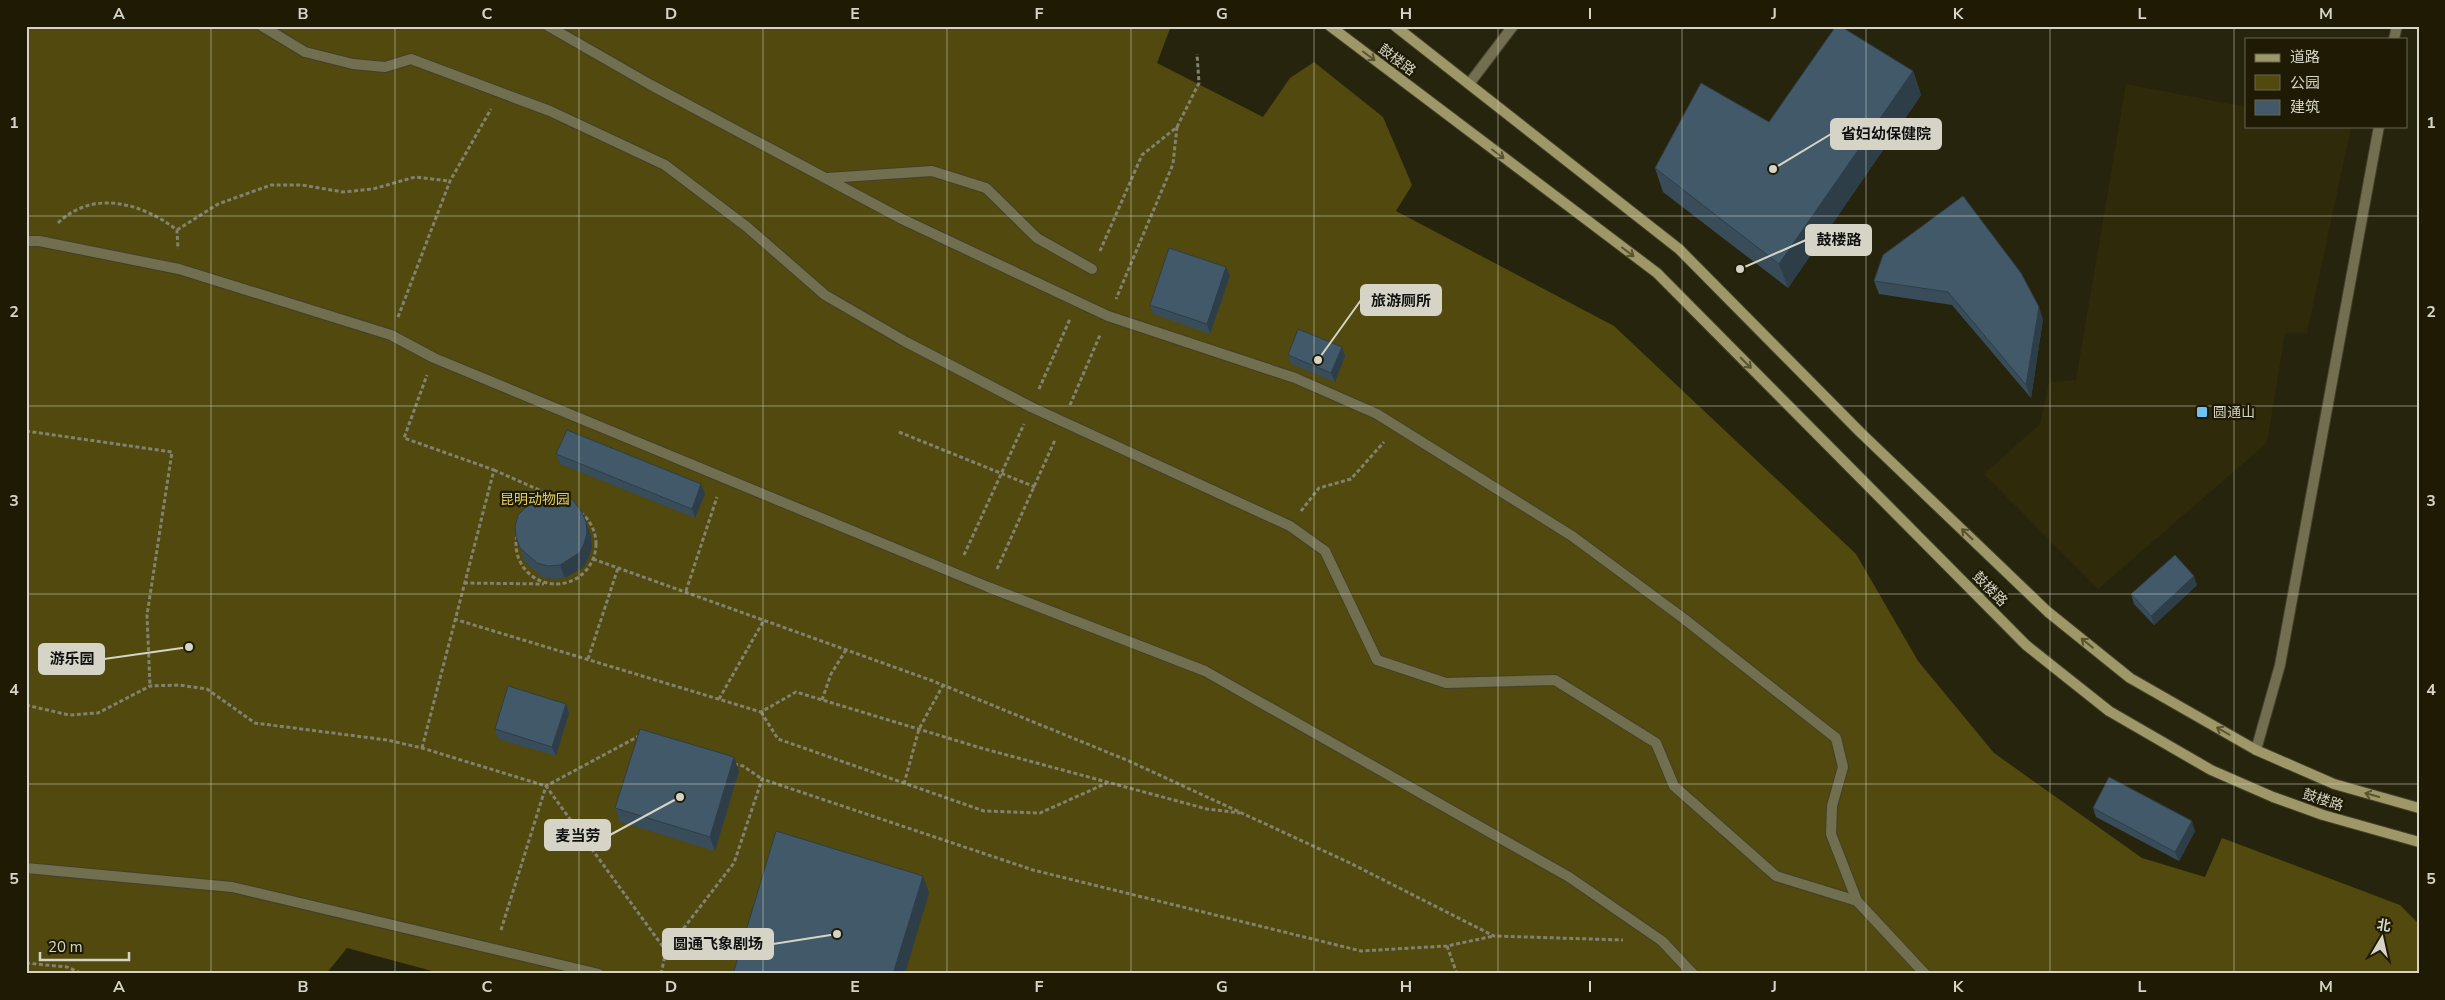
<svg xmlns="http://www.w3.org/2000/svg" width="2445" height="1000" font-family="'Nunito Sans','Noto Sans SC',sans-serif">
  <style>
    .built { fill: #2e2a0a }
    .green { fill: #51490d }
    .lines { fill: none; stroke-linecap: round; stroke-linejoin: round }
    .lane-casing { stroke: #43402b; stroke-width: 12 }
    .street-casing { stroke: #43402b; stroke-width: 12 }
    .secondary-casing { stroke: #43402b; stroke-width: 12 }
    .path { stroke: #83816f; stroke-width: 3; stroke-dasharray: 4 2.5; stroke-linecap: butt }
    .lane { stroke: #726e50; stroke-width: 10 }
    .street { stroke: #726e50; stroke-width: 10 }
    .secondary { stroke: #9e9868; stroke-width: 10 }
    .wall { fill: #384d59 }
    .shaded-wall { fill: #2e3e49 }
    .building { fill: #415968; stroke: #2e3e49 }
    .oneway { stroke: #585331 }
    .grid { fill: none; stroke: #d5d4c6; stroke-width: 1; stroke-opacity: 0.55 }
    .poi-dot { fill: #6fc2f4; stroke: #1e1a04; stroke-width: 2 }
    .labels { text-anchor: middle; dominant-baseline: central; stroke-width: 4.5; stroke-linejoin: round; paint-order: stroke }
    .street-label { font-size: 14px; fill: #d5d4c6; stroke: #1e1a04 }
    .poi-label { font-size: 14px; fill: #d5d4c6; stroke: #1e1a04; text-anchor: start }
    .park-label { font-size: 14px; fill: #decf65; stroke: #1e1a04 }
    .leader { fill: none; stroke: #d5d4c6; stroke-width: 2 }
    .callout-dot { fill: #d5d4c6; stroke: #1e1a04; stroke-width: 2 }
    .callout { fill: #d5d4c6; stroke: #d5d4c6; stroke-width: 2 }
    .callout-label { font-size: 15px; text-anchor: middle; font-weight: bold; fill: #111 }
    .neatline { fill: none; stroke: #d5d4c6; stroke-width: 2 }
    .grid-label { font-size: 16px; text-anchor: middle; font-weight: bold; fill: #d5d4c6 }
  </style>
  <rect width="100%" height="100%" fill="#27240d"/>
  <path class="built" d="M 2126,84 L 2246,107 L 2246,126 L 2351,128 L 2307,333 L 2285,333 L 2267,443 L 2098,589 L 1984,474 L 2040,424 L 2049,382 L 2076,380 Z"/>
  <path class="green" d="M 26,26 L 1171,26 L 1157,63 L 1263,117 L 1290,78 L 1314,62 L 1383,117 L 1412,185 L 1396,211 L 1614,326 L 1856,554 L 1918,661 L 1994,753 L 2142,858 L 2205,877 L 2222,838 L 2400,905 L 2419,924 L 2419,974 L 443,974 L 347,948 L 326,974 L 26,974 Z"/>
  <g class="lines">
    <g class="lane-casing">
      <g id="lane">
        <path d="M 262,26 L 305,52 L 353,64 L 385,67 L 411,59 L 550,111 L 665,165 L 747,227 L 825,295 L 906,342 L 1031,407 L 1290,526 L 1325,551 L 1377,660 L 1446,683 L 1555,680 L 1656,743 L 1674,786 L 1776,876 L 1857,901"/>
        <path d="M 548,26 L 651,85 L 902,219 L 1108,316 L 1295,378 L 1377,414 L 1572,536 L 1683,618 L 1836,738 L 1843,767 L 1832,806 L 1831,834 L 1857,901 L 1925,974"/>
        <path d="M 1469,84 L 1513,26"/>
        <path d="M 827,178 L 932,171 L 986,188 L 1037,238 L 1092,269"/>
        <path d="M 26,241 L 39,241 L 179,269 L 391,335 L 434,358 L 988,587 L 1205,671 L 1569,877 L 1662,941 L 1693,974"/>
        <path d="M 26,868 L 232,887 L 599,974"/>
      </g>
    </g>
    <g class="street-casing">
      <g id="street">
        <path d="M 2394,39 L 2397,26"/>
        <path d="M 2256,750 L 2280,665 L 2379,126"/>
      </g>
    </g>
    <g class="secondary-casing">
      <g id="secondary">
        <path d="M 1330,26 L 1657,273 L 2026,645 L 2109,711 L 2211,770 L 2273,797 L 2323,815 L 2419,842"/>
        <path d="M 1395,26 L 1679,249 L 1861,433 L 2048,612 L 2130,678 L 2256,750 L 2334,784 L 2419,808"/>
      </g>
    </g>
    <g class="path">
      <path d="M 1177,127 L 1199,83 L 1197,54"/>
      <path d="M 58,223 C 93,189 142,203 177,230 L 178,249"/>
      <path d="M 177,230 L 218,204 L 271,185 L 302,185 L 343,192 L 373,189 L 415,177 L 450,181"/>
      <path d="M 1100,251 L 1142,155 L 1177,127 L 1173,164 L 1116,299"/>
      <path d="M 398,317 L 450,181 L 491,109"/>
      <path d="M 1039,389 L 1070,319"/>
      <path d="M 1070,405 L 1100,335"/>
      <path d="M 26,431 L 172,452 L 147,615 L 150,686"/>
      <path d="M 899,432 L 1035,487"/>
      <path d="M 494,470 L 555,497"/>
      <circle cx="556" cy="544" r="40"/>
      <path d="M 1301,511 L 1319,488 L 1351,479 L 1384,442"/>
      <path d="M 964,555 L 1024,424"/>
      <path d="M 593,559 L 933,681 L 1129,761 L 1350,863 L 1494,936 L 1623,940"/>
      <path d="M 997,569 L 1055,440"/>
      <path d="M 464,583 L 544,584"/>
      <path d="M 686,591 L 717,497"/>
      <path d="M 454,619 L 761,712 L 796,692 L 981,748 L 1207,809 L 1240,813"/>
      <path d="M 588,659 L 618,568"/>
      <path d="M 719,699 L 764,620"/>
      <path d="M 822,700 L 831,674 L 846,650"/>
      <path d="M 26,705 L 69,715 L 98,713 L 150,686 L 179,685 L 207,689 L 255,723 L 387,740 L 422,748 L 546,786 L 666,951"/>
      <path d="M 761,712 L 778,739 L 984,811 L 1040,813 L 1107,783"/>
      <path d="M 422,748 L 494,470 L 404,438 L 427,375"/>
      <path d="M 734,764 L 743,766 L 762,779"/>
      <path d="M 904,784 L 919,729 L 943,685"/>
      <path d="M 501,930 L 546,786 L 639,736"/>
      <path d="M 1447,946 L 1457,974"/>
      <path d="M 26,963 L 67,967 L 83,974"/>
      <path d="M 661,974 L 666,951 L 734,863 L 762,779 L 1033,870 L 1361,951 L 1447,946 L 1494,936"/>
    </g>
    <use href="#lane" class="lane"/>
    <use href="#street" class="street"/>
    <use href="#secondary" class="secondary"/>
  </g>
  <g class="wall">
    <path d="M 1913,71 L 1921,95 L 1788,288 L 1663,192 L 1655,168 L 1769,122 Z"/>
    <path d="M 1883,255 L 2043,319 L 2031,398 L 1952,305 L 1879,294 L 1874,281 Z"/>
    <path d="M 1230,276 L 1210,334 L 1153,314 L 1150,305 Z"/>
    <path d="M 1342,347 L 1345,356 L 1335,382 L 1291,364 L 1288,355 Z"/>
    <path d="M 556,454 L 701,484 L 705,494 L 695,518 L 560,464 Z"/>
    <path d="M 591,536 L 592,547 L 589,557 L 584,567 L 565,578 L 553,579 L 542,577 L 525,562 L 516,537 Z"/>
    <path d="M 2197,585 L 2154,625 L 2134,604 L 2131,594 Z"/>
    <path d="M 566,704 L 569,713 L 556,756 L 498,739 L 495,729 Z"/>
    <path d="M 739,771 L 715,851 L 620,822 L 615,808 Z"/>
    <path d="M 2093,808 L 2195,831 L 2179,861 L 2096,817 Z"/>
  </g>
  <g class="shaded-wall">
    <path d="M 1913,71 L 1921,95 L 1788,288 L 1779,264 Z"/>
    <path d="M 1226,267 L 1230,276 L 1210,334 L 1207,324 Z"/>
    <path d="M 2039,307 L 2043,319 L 2031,398 L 2026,385 Z"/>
    <path d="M 1342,347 L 1345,356 L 1335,382 L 1331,373 Z"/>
    <path d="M 701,484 L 705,494 L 695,518 L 692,509 Z"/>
    <path d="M 586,522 L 591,536 L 592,547 L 589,557 L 584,567 L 565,578 L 560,565 Z"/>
    <path d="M 2194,576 L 2197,585 L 2154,625 L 2151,616 Z"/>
    <path d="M 566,704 L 569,713 L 556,756 L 552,747 Z"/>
    <path d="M 734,757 L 739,771 L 715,851 L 710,837 Z"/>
    <path d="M 2192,821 L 2195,831 L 2179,861 L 2175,852 Z"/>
    <path d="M 923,876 L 929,893 L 905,974 L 893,974 Z"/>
  </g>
  <g class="building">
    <path d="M 1836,26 L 1840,26 L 1913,71 L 1779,264 L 1655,168 L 1701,83 L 1769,122 Z"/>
    <path d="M 1963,196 L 2021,273 L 2039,307 L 2026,385 L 1948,292 L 1874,281 L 1883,255 Z"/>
    <path d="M 1169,248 L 1226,267 L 1207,324 L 1150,305 Z"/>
    <path d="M 1298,329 L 1342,347 L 1331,373 L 1288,355 Z"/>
    <path d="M 567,430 L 701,484 L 692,509 L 556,454 Z"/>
    <path d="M 568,494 L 582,512 L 586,522 L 587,533 L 584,544 L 579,553 L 560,565 L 548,566 L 537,563 L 520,548 L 516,537 L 515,526 L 518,515 L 534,499 L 545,495 Z"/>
    <path d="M 2175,555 L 2194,576 L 2151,616 L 2131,594 Z"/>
    <path d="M 508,686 L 566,704 L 552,747 L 495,729 Z"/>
    <path d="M 640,729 L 734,757 L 710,837 L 615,808 Z"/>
    <path d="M 2109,777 L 2192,821 L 2175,852 L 2093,808 Z"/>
    <path d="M 776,831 L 923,876 L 893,974 L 733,974 Z"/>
  </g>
  <defs><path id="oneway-shaft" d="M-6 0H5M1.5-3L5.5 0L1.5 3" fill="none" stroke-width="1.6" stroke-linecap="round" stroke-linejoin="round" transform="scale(1.25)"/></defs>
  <g class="oneway">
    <use href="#oneway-shaft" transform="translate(1369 56) rotate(37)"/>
    <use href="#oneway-shaft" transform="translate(1498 154) rotate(37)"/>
    <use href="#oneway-shaft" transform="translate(1628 252) rotate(37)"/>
    <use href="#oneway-shaft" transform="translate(1746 363) rotate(45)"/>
    <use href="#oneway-shaft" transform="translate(1967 534) rotate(-136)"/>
    <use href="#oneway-shaft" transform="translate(2087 643) rotate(-141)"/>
    <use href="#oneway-shaft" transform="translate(2223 731) rotate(-150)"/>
    <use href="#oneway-shaft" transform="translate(2372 795) rotate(-164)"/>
  </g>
  <path class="grid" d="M 211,26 L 211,974M 395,26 L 395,974M 579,26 L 579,974M 763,26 L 763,974M 947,26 L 947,974M 1131,26 L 1131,974M 1314,26 L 1314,974M 1498,26 L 1498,974M 1682,26 L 1682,974M 1866,26 L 1866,974M 2050,26 L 2050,974M 2234,26 L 2234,974M 26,216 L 2419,216M 26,406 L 2419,406M 26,594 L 2419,594M 26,784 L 2419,784"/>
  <rect class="poi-dot" x="2196" y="406" width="12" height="12" rx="2.5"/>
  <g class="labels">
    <g class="street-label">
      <text transform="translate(1397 60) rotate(37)">鼓楼路</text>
      <text transform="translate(1990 589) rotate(45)">鼓楼路</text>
      <text transform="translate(2323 800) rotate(18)">鼓楼路</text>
    </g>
    <g class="poi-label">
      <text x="2213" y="412">圆通山</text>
    </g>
    <g class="park-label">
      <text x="535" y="499">昆明动物园</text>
    </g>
  </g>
  <path class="leader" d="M1773 169L1831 134M1740 269L1806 240M1318 360L1361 300M189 647L104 659M680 797L610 835M837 934L773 944"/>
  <g class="callout-dot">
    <circle cx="1773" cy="169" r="5"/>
    <circle cx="1740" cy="269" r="5"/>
    <circle cx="1318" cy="360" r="5"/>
    <circle cx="189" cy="647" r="5"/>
    <circle cx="680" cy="797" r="5"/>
    <circle cx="837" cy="934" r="5"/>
  </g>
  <g class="callout">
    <rect x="1831" y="119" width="110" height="30" rx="5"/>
    <rect x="1806" y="225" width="65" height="30" rx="5"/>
    <rect x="1361" y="285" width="80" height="30" rx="5"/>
    <rect x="39" y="644" width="65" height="30" rx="5"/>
    <rect x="545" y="820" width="65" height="30" rx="5"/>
    <rect x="663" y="929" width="110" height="30" rx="5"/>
  </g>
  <g class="callout-label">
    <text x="1886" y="139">省妇幼保健院</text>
    <text x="1839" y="245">鼓楼路</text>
    <text x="1401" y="306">旅游厕所</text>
    <text x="72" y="664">游乐园</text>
    <text x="578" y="841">麦当劳</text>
    <text x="718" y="949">圆通飞象剧场</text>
  </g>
  <rect width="2445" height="1000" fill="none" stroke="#1e1a04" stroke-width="55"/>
  <rect x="2245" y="38" width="162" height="90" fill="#1e1a04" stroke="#676452"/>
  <rect x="2255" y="54" width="25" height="8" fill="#9e9868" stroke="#676452"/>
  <text x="2290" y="62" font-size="15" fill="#d5d4c6">道路</text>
  <rect x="2255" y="75" width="25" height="15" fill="#51490d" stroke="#676452"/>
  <text x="2290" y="88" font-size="15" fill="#d5d4c6">公园</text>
  <rect x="2255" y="100" width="25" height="15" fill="#415968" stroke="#676452"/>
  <text x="2290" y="112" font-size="15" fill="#d5d4c6">建筑</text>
  <g transform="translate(2382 938) rotate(9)" stroke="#1e1a04" stroke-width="4" paint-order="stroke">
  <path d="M0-4L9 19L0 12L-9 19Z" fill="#d5d4c6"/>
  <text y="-8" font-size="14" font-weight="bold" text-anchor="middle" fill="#d5d4c6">北</text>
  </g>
  <path d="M40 952v8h89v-8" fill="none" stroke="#d5d4c6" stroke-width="2.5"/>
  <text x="48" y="952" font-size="15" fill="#d5d4c6" stroke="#1e1a04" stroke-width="4" paint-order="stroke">20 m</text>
  <rect x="28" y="28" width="2390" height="944" class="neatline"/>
  <g class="grid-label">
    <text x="119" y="19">A</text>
    <text x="303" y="19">B</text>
    <text x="487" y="19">C</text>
    <text x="671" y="19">D</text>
    <text x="855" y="19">E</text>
    <text x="1039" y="19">F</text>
    <text x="1222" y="19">G</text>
    <text x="1406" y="19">H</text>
    <text x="1590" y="19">I</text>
    <text x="1774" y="19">J</text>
    <text x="1958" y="19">K</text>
    <text x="2142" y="19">L</text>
    <text x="2326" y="19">M</text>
    <text x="14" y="128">1</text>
    <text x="2431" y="128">1</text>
    <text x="14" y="317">2</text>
    <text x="2431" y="317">2</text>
    <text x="14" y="506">3</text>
    <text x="2431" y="506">3</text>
    <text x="14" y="695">4</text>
    <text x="2431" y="695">4</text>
    <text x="14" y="884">5</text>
    <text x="2431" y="884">5</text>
    <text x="119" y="992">A</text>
    <text x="303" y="992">B</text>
    <text x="487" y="992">C</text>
    <text x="671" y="992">D</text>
    <text x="855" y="992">E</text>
    <text x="1039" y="992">F</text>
    <text x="1222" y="992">G</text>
    <text x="1406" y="992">H</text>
    <text x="1590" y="992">I</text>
    <text x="1774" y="992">J</text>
    <text x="1958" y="992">K</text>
    <text x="2142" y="992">L</text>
    <text x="2326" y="992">M</text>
  </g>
</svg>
